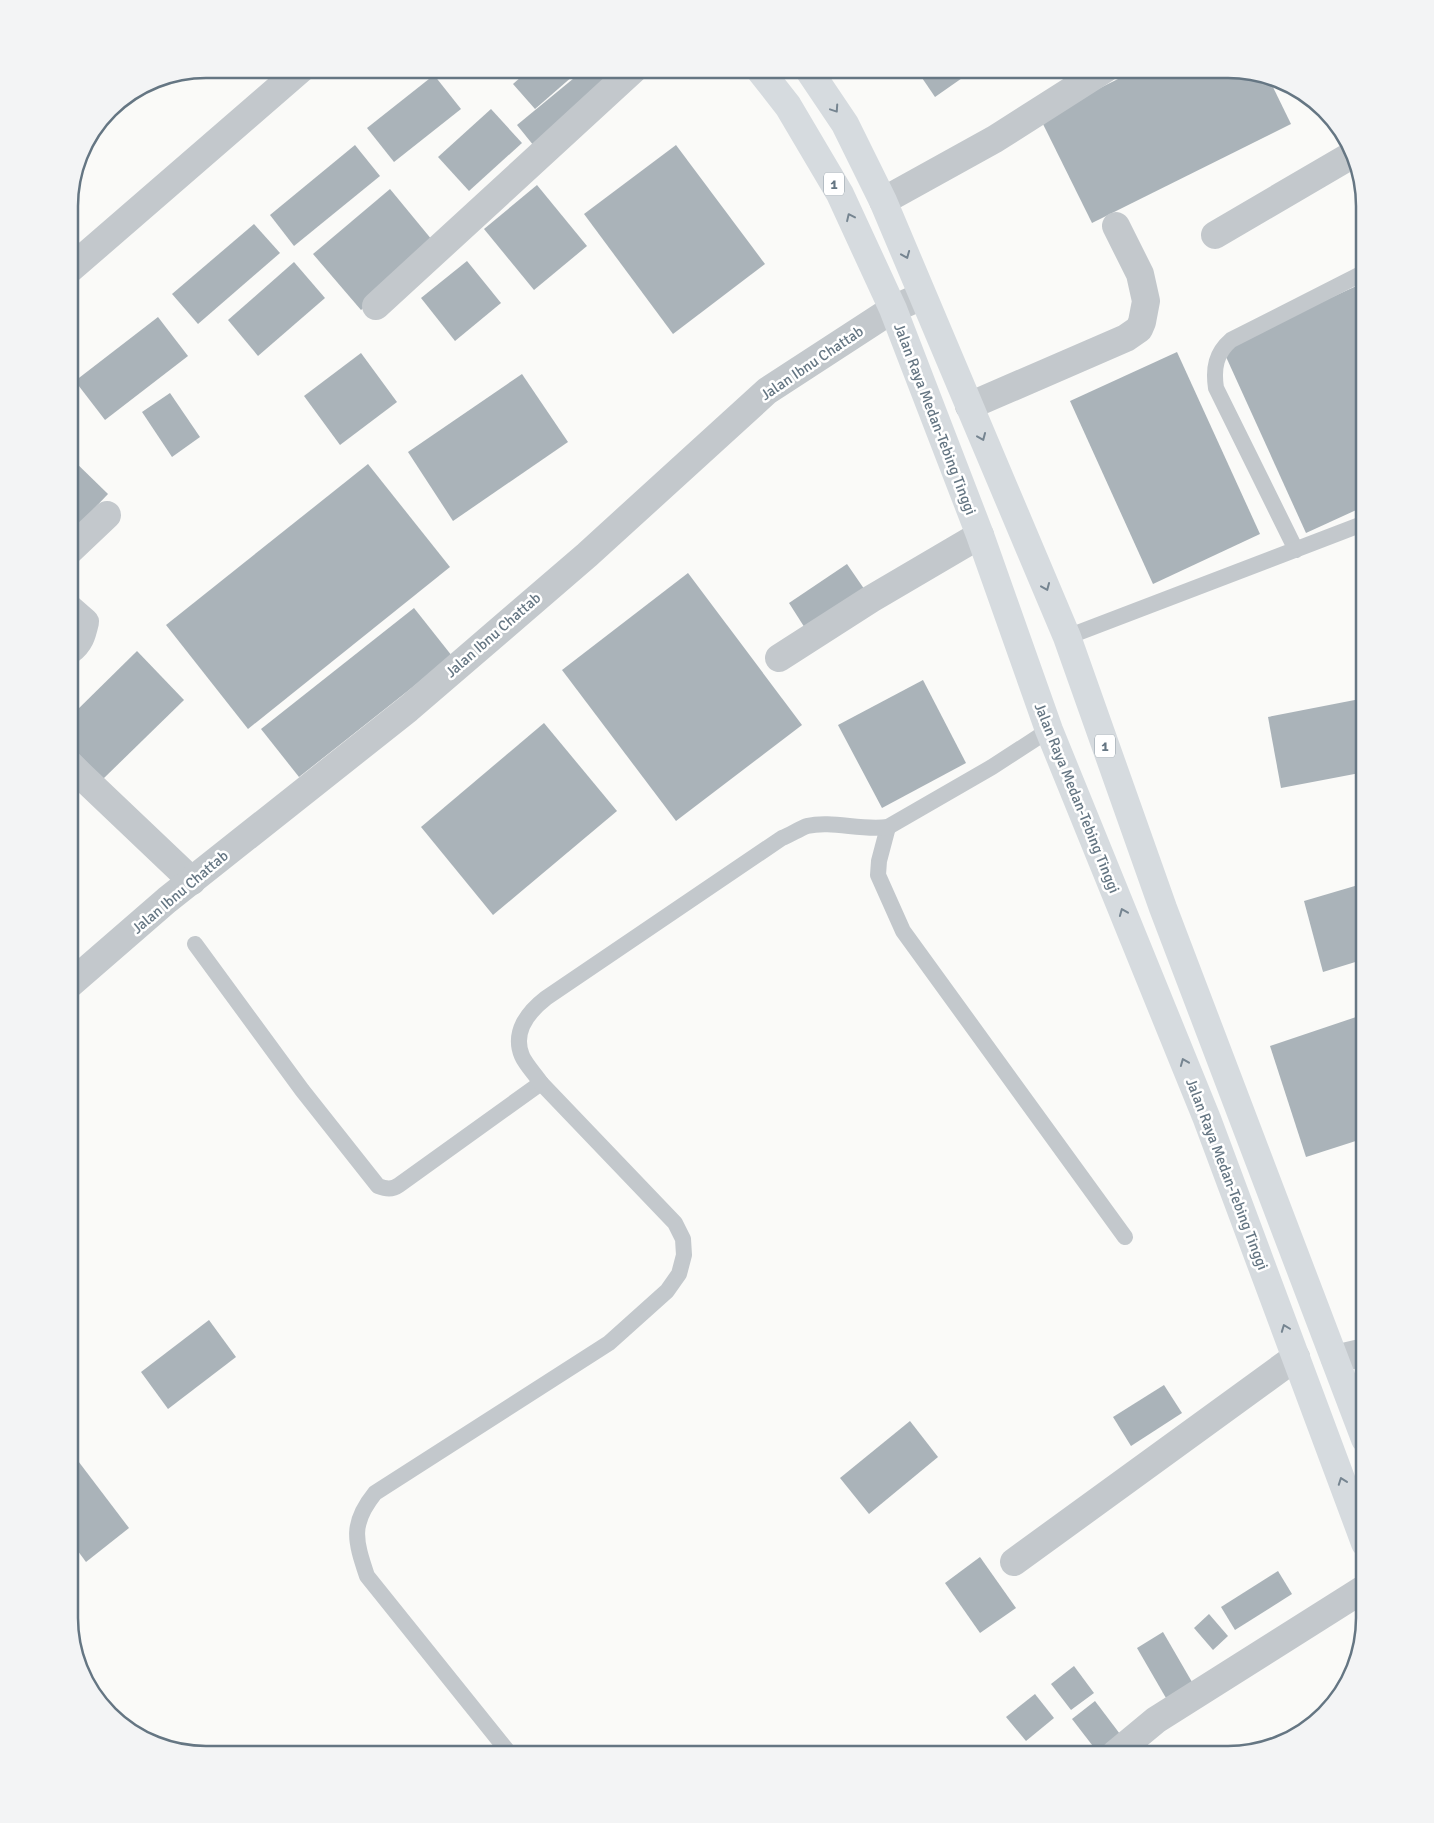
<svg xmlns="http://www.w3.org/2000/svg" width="1434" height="1823" font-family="Signika,sans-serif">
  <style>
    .building { fill: #aab3b9 }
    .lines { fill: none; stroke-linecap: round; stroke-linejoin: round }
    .lane { stroke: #c3c8cc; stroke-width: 16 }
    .street { stroke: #c3c8cc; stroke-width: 28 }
    .highway { stroke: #d6dbdf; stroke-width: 28 }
    .oneway { stroke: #768591 }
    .labels { text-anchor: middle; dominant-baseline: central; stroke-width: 5; stroke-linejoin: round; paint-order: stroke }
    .shield { fill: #fff; stroke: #939fa8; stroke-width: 1 }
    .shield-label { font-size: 14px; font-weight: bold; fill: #657683 }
    .street-label { font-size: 15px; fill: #657683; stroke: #fff }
    .rim { fill: none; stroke: #657683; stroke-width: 2.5 }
  </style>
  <rect width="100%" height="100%" fill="#fafaf8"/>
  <g class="building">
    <path d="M 530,69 L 581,69 L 535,109 L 513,84 Z"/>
    <path d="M 585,69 L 621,69 L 534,146 L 517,125 Z"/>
    <path d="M 916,69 L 975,69 L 935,97 Z"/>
    <path d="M 1138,69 L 1237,69 L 1269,79 L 1291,124 L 1092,223 L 1040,118 Z"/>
    <path d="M 434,75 L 461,109 L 394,162 L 367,128 Z"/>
    <path d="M 491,109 L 522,143 L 469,191 L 438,157 Z"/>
    <path d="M 355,145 L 380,176 L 294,246 L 270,215 Z"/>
    <path d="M 676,145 L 765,264 L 673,334 L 584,214 Z"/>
    <path d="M 537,185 L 587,246 L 534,290 L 484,229 Z"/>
    <path d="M 390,189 L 437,246 L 361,310 L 313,254 Z"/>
    <path d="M 254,224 L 280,253 L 198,324 L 172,294 Z"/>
    <path d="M 467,261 L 501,303 L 455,341 L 421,298 Z"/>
    <path d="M 294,262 L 325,298 L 258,356 L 228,320 Z"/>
    <path d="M 1365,282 L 1365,506 L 1306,533 L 1222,348 Z"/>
    <path d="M 158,317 L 188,356 L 105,420 L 75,381 Z"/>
    <path d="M 1177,352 L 1260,534 L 1153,584 L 1070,401 Z"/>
    <path d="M 361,353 L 397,402 L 340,445 L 304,396 Z"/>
    <path d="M 522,374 L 568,442 L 453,521 L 408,452 Z"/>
    <path d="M 170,393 L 200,437 L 172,457 L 142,412 Z"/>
    <path d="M 69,456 L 108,494 L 69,535 Z"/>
    <path d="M 368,464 L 450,567 L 248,729 L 166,625 Z"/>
    <path d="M 847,564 L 869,596 L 810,636 L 789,603 Z"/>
    <path d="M 688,573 L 802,725 L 676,821 L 562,670 Z"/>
    <path d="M 414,608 L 452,656 L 299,777 L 261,729 Z"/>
    <path d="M 137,651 L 184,700 L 103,779 L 69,744 L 69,718 Z"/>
    <path d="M 923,680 L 966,763 L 882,808 L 838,725 Z"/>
    <path d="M 1365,698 L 1365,772 L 1281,788 L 1268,717 Z"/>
    <path d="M 544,723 L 617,811 L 493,915 L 421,827 Z"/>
    <path d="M 1365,883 L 1365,959 L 1323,972 L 1304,901 Z"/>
    <path d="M 1365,1014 L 1365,1138 L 1306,1157 L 1270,1046 Z"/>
    <path d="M 209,1320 L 236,1357 L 168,1409 L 141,1372 Z"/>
    <path d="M 1164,1385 L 1182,1413 L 1131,1446 L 1113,1417 Z"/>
    <path d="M 910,1421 L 938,1457 L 869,1514 L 840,1478 Z"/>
    <path d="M 69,1449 L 129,1528 L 86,1562 L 69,1539 Z"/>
    <path d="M 980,1557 L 1016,1608 L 980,1633 L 945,1583 Z"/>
    <path d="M 1278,1571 L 1292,1594 L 1235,1630 L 1221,1607 Z"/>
    <path d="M 1209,1614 L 1228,1636 L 1213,1650 L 1194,1628 Z"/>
    <path d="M 1163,1632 L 1192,1682 L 1166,1698 L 1137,1648 Z"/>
    <path d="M 1074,1666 L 1094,1693 L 1071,1710 L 1051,1684 Z"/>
    <path d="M 1035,1694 L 1054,1718 L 1026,1741 L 1006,1717 Z"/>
    <path d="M 1095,1701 L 1123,1738 L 1103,1754 L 1099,1754 L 1072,1719 Z"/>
  </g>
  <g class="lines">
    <g class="lane">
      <path d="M 1296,550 L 1216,388 C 1213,368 1216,353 1231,340 L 1365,272"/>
      <path d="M 1067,637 L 1365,523"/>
      <path d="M 888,827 L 879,861 L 878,875 L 903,931 L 1125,1237"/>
      <path d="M 195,944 L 302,1090 L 378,1186 C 386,1189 392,1190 399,1185 L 541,1083"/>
      <path d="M 510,1754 L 367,1576 C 355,1540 350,1524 375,1493 L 609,1343 L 667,1291 L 679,1274 L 684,1255 L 683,1239 L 675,1223 L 541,1083 C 535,1074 526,1065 522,1056 C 512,1032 528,1012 546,998 L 782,838 C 790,835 799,829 807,826 C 832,820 861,831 888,827 L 992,767 L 1049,730"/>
    </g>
    <g class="street">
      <path d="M 883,201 L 995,139 L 1105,69"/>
      <path d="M 1215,235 L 1350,156"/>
      <path d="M 69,270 L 301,69"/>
      <path d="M 376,306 L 634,69"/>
      <path d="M 969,406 L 1126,338 L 1139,329 L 1142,322 L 1146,301 L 1140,274 L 1116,226"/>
      <path d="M 69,551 L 107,515"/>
      <path d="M 69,651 C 80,643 82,635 85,622 L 69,608"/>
      <path d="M 779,658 L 871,599 L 980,535"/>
      <path d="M 69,764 L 192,881"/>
      <path d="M 69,985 L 167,900 L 408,709 L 587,555 L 767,391 L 893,309 L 922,296"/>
      <path d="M 1335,1359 L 1365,1352"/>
      <path d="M 1014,1562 L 1296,1357"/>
      <path d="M 1115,1754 L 1156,1720 L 1365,1588"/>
    </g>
    <g class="highway">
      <path d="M 759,69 L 788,106 L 840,194 L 893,309 L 980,535 L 1049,730 L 1207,1119 L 1365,1543"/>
      <path d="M 808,69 L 845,124 L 883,201 L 1067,637 L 1163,908 L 1365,1439"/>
    </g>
  </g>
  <defs><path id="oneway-chevron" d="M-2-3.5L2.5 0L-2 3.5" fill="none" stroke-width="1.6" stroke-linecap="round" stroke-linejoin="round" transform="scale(1.25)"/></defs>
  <g class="oneway">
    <use href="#oneway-chevron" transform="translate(835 109) rotate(56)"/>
    <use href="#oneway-chevron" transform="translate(850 217) rotate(-115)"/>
    <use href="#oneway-chevron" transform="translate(906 255) rotate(68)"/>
    <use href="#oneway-chevron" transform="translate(982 437) rotate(67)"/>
    <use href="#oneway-chevron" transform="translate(1046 587) rotate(67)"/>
    <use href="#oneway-chevron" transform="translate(1123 912) rotate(-112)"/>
    <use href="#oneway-chevron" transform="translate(1184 1062) rotate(-112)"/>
    <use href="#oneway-chevron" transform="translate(1285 1328) rotate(-111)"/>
    <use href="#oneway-chevron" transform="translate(1342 1481) rotate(-110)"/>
  </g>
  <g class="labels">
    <g class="shield">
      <rect x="824" y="172.5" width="20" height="23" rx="4"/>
      <rect x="1095" y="734.5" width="20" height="23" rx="4"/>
    </g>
    <g class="shield-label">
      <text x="834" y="184">1</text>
      <text x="1105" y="746">1</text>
    </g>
    <g class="street-label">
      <text transform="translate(812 363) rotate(-34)">Jalan Ibnu Chattab</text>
      <text transform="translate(935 419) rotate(69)">Jalan Raya Medan-Tebing Tinggi</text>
      <text transform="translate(493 635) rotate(-41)">Jalan Ibnu Chattab</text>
      <text transform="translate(1077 798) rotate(68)">Jalan Raya Medan-Tebing Tinggi</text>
      <text transform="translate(180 892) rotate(-40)">Jalan Ibnu Chattab</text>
      <text transform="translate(1227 1174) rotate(69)">Jalan Raya Medan-Tebing Tinggi</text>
    </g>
  </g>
  <path d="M0 0H1434V1823H0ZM206 78H1228A128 128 0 0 1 1356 206V1618A128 128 0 0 1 1228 1746H206A128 128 0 0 1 78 1618V206A128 128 0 0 1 206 78Z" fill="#f3f4f5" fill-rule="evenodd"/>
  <path class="rim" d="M206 78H1228A128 128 0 0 1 1356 206V1618A128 128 0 0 1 1228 1746H206A128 128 0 0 1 78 1618V206A128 128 0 0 1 206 78Z"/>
</svg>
